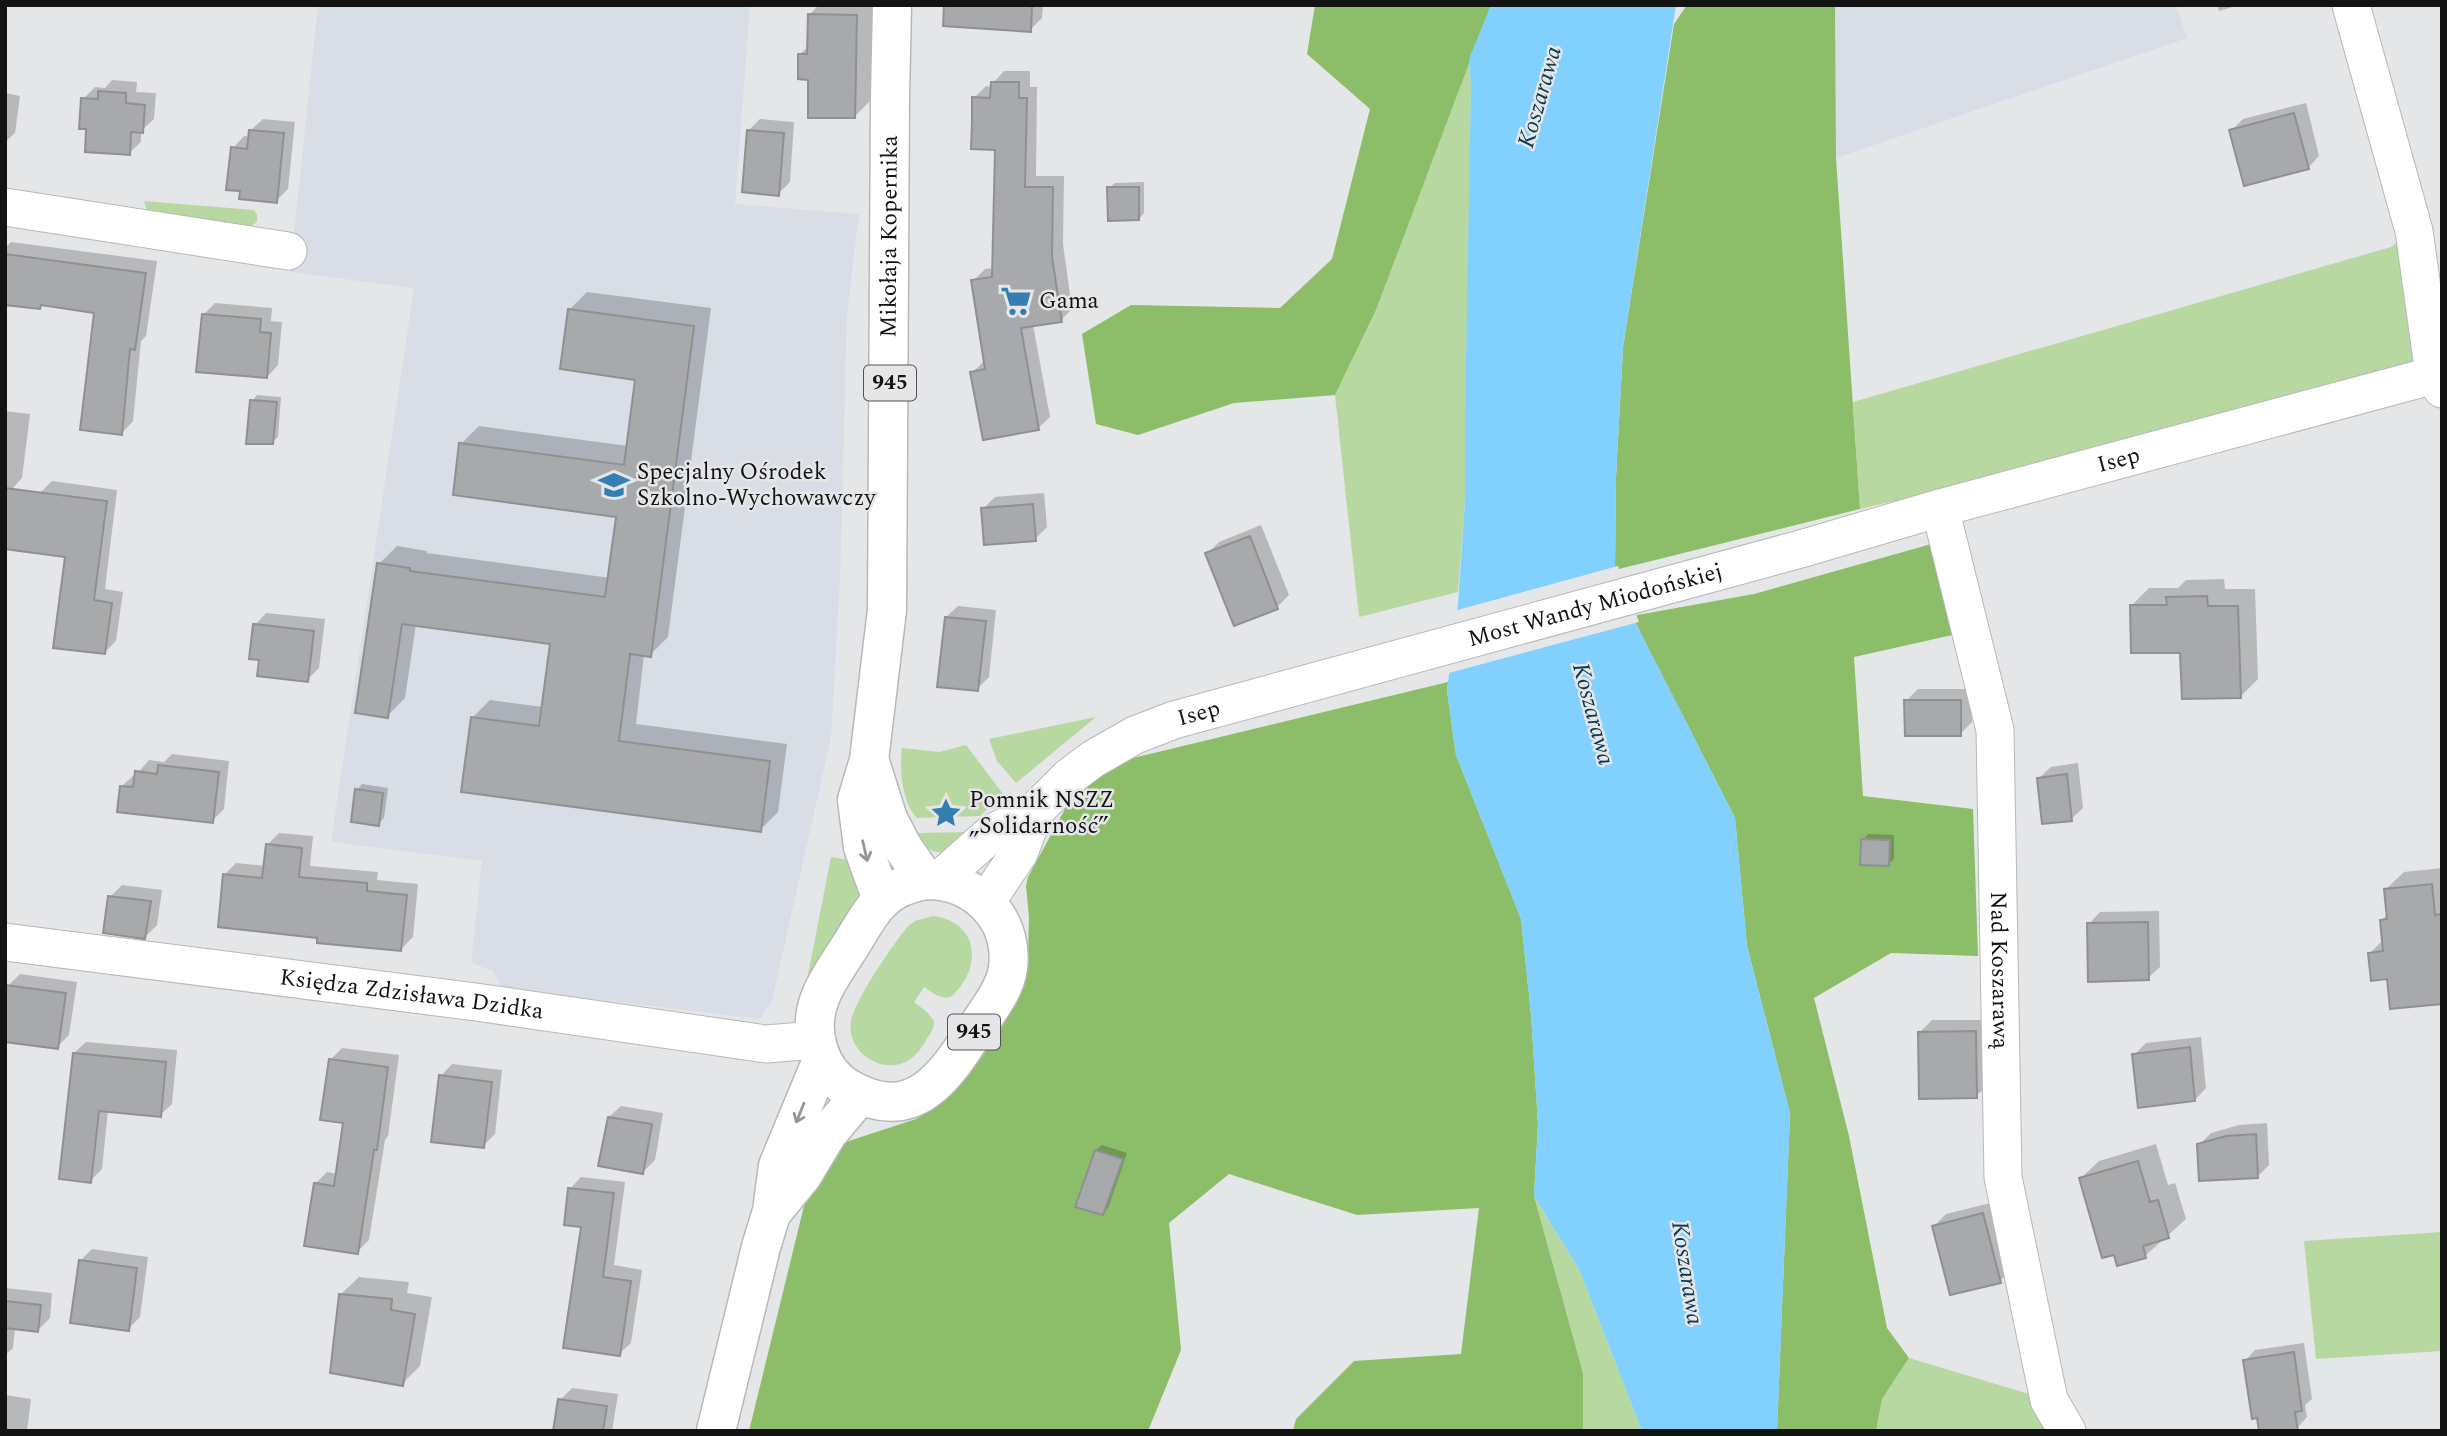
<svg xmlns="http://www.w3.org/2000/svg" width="2447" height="1436" font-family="Spectral,serif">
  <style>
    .built { fill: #d8dde6 }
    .green { fill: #b7d8a1 }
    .forest { fill: #8cbd68 }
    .water { fill: #82d0fe }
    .pier { fill: #e5e6e8 }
    .shadow { fill: #0003 }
    .building { fill: #a8a9ab; stroke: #8f9092; stroke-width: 2 }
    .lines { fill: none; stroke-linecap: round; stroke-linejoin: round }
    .street-casing { stroke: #b7b8ba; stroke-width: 39 }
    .primary-casing { stroke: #b7b8ba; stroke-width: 41 }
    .street { stroke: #fff; stroke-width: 37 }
    .primary { stroke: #fff; stroke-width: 38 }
    .oneway { stroke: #959595 }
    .labels { text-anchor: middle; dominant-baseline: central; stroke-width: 5; stroke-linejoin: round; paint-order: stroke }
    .shield { fill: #e5e6e8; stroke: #525254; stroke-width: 2 }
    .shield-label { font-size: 21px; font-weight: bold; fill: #131314 }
    .street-label { font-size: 23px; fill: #131314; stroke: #e5e6e8 }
    .poi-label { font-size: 23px; fill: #131314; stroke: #e5e6e8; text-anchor: start }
    .water-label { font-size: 24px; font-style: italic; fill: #0b3950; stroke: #e5e6e8 }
  </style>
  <rect width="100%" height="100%" fill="#e5e6e8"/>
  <g class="built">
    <path d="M 318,5 L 750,5 L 735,204 L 859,214 L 847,313 L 840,580 L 831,737 L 772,1001 L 760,1019 L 502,988 L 493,971 L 471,963 L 482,861 L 331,842 L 414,288 L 290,272 Z"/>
    <path d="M 1835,5 L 2176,5 L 2187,38 L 1836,158 Z"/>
  </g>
  <g class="green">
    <path d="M 1469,59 L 1471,85 L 1465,501 L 1458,592 L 1359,617 L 1335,395 L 1376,310 Z"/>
    <path d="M 144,201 L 254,210 L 257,215 L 257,222 L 251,226 L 148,216 Z"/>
    <path d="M 2413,231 L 2434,374 L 1860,509 L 1853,402 L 2391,247 Z"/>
    <path d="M 1096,717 L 1016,783 L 997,761 L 989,739 Z"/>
    <path d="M 966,745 L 1003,794 L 980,816 L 917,818 C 902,803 899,768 902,748 L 939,752 Z"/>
    <path d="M 974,832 C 949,852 938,865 913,833 Z"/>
    <path d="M 831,857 L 856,861 L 859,893 L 857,905 L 804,995 Z"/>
    <path d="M 933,916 C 979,922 983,967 952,996 C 942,1001 933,993 924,987 L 914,1002 L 927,1012 L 934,1021 C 934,1029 930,1034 926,1040 C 923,1046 918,1053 913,1057 C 887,1079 846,1054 851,1022 C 853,1002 894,943 908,926 L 915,921 Z"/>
    <path d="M 1534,1196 L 1580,1271 L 1642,1431 L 1583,1431 L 1583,1373 Z"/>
    <path d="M 2442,1232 L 2442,1351 L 2316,1359 L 2304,1241 Z"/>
    <path d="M 1909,1358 L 2049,1400 L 2067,1431 L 1876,1431 L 1882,1399 Z"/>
  </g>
  <g class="forest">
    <path d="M 1315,5 L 1491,5 L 1376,310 L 1335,395 L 1234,403 L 1138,435 L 1096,424 L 1082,334 L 1131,305 L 1280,308 L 1332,259 L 1370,109 L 1307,54 Z"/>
    <path d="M 1687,5 L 1835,5 L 1836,158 L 1860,509 L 1615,570 L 1616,477 L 1623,347 L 1674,24 Z"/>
    <path d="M 1935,543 L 1957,634 L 1854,657 L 1863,796 L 1973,809 L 1978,956 L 1891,953 L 1814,998 L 1849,1136 L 1887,1328 L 1909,1358 L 1882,1399 L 1876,1431 L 1777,1431 L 1790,1113 L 1747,946 L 1735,818 L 1632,616 L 1754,594 Z"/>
    <path d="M 1448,682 L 1447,691 L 1456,755 L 1521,919 L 1531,1014 L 1538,1124 L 1534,1196 L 1583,1373 L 1583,1431 L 1293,1431 L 1296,1419 L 1354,1361 L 1461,1354 L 1479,1208 L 1357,1215 L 1229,1174 L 1169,1223 L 1181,1350 L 1148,1431 L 749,1431 L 805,1202 L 823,1158 L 849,1141 L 916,1119 L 937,1106 L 1011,1000 L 1028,960 L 1029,917 L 1026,886 L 1028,877 L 1072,796 L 1099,772 L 1129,759 Z"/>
  </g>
  <path class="water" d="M 1491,5 L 1676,5 L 1623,347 L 1616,477 L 1615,570 L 1632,616 L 1735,818 L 1747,946 L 1790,1113 L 1777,1431 L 1642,1431 L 1580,1271 L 1534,1196 L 1538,1124 L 1531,1014 L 1521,919 L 1456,755 L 1447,691 L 1458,604 L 1465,501 L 1465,416 L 1471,85 L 1469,59 Z"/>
  <path class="pier" d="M 1618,566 L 1639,622 L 1445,674 L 1454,611 Z"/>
  <g class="shadow">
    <path d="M 819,5 L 874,5 L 872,99 L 855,116 L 810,78 L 800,54 L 809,46 L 809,15 Z"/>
    <path d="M 987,5 L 1043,5 L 1042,18 L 1030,30 Z"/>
    <path d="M 2217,5 L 2239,5 L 2219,11 Z"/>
    <path d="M 1004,71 L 1030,71 L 1030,87 L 1037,87 L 1036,176 L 1064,176 L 1063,244 L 1072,309 L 1061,320 L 1033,325 L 1050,417 L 1038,428 L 972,373 L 984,361 L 973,281 L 985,269 L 994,268 L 997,148 L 974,98 L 986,86 L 993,87 L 993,83 Z"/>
    <path d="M 112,80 L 137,82 L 136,92 L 156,93 L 154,119 L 141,131 L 141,142 L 129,153 L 88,128 L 83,99 L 95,87 L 105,88 Z"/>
    <path d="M 5,93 L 20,96 L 15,133 L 5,142 Z"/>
    <path d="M 2306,103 L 2319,156 L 2308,168 L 2231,131 L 2243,119 Z"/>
    <path d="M 263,119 L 295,122 L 288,189 L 276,201 L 241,190 L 233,148 L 244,136 L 250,137 L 251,130 Z"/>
    <path d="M 760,119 L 794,122 L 790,182 L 778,194 L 748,131 Z"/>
    <path d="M 1144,182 L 1144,213 L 1139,219 L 1109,188 L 1115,183 Z"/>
    <path d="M 11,242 L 157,261 L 146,336 L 141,341 L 133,421 L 122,433 L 96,312 L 43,304 L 40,308 L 5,303 L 5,248 Z"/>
    <path d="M 587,292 L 711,308 L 668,637 L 650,655 L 644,654 L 636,724 L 787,744 L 778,812 L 760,830 L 472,718 L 490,700 L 543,707 L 552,642 L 416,624 L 405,698 L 387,716 L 379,564 L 397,546 L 427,551 L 427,553 L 610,578 L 617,516 L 461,444 L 479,426 L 628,446 L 637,378 L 569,310 Z"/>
    <path d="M 215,303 L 272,308 L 271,321 L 282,322 L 278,365 L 267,377 L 203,315 Z"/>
    <path d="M 257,395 L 281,397 L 278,437 L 272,442 L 252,401 Z"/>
    <path d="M 5,411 L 30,414 L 22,478 L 12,489 L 5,488 Z"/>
    <path d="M 52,481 L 117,490 L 105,589 L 123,592 L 116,641 L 105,652 L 40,493 Z"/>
    <path d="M 1044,493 L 1047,527 L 1035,539 L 983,509 L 995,497 Z"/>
    <path d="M 1261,525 L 1289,595 L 1277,607 L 1207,554 L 1219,542 Z"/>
    <path d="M 2224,579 L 2225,589 L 2255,589 L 2258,679 L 2240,697 L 2182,651 L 2131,606 L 2149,588 L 2178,588 L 2186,580 Z"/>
    <path d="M 958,606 L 996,610 L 989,677 L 977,689 L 946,617 Z"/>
    <path d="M 266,613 L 325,619 L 319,668 L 307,680 L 261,659 L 255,625 Z"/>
    <path d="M 1918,689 L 1972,689 L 1972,722 L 1960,734 L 1906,701 Z"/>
    <path d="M 172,754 L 229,761 L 224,809 L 212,821 L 122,786 L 134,775 L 136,775 L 149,760 L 164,762 Z"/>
    <path d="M 2078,763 L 2083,808 L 2071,819 L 2039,778 L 2051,767 Z"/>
    <path d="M 362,784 L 388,788 L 384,818 L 378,824 L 357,790 Z"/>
    <path d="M 279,833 L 313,836 L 310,866 L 378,872 L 377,880 L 418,884 L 413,937 L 401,949 L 319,936 L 225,874 L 236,863 L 265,866 L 267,845 Z"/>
    <path d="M 1868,834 L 1894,835 L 1894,859 L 1888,864 L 1863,840 Z"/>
    <path d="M 2442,868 L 2442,1003 L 2389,977 L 2370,953 L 2384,939 L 2382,920 L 2388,914 L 2386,889 L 2404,872 Z"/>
    <path d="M 122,885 L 162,890 L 157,925 L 145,937 L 110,897 Z"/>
    <path d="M 2159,911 L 2160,967 L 2148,978 L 2089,924 L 2100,912 Z"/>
    <path d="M 20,974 L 77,982 L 69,1035 L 57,1047 L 8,986 Z"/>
    <path d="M 1932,1020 L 1987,1020 L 1988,1085 L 1976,1096 L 1920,1032 Z"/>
    <path d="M 2201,1037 L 2206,1088 L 2195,1100 L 2134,1055 L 2146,1043 Z"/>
    <path d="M 86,1042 L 177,1050 L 172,1104 L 160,1115 L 108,1110 L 102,1169 L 90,1181 L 74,1053 Z"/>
    <path d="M 342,1048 L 399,1055 L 388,1136 L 385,1140 L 369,1240 L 357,1252 L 315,1184 L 327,1172 L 338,1174 L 345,1121 L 331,1059 Z"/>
    <path d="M 452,1064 L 502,1070 L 495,1134 L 483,1146 L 441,1076 Z"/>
    <path d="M 621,1106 L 663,1113 L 655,1160 L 643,1172 L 609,1117 Z"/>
    <path d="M 2267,1123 L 2269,1165 L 2257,1177 L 2199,1145 L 2211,1133 L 2239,1125 Z"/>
    <path d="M 2156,1144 L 2168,1185 L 2175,1183 L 2186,1219 L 2145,1256 L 2081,1178 L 2099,1161 Z"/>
    <path d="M 1102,1145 L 1127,1153 L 1108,1208 L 1103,1213 L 1096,1150 Z"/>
    <path d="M 581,1177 L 625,1182 L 614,1265 L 642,1270 L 631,1343 L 619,1354 L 583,1226 L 570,1189 Z"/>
    <path d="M 1995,1202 L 2011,1269 L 2000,1281 L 1934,1226 L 1946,1214 Z"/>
    <path d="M 92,1249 L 148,1257 L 140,1317 L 128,1329 L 80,1261 Z"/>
    <path d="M 359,1277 L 409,1282 L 407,1293 L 432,1297 L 420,1366 L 402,1384 L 341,1294 Z"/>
    <path d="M 5,1288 L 52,1293 L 50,1318 L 38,1330 L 15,1327 L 13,1348 L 5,1355 Z"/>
    <path d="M 2304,1343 L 2312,1399 L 2305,1405 L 2307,1417 L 2297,1428 L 2245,1361 L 2255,1350 Z"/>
    <path d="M 572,1388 L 618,1394 L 612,1431 L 555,1431 L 560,1400 Z"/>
    <path d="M 5,1395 L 31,1399 L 27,1431 L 5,1431 Z"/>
  </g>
  <g class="building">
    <path d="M 944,5 L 1032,5 L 1031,32 L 943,26 Z"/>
    <path d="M 808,14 L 857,15 L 855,118 L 808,118 L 808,80 L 798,79 L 798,54 L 807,54 Z"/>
    <path d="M 991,82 L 1019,82 L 1019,98 L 1027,98 L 1025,187 L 1053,187 L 1052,257 L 1062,322 L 1021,328 L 1039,430 L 983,440 L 970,372 L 985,369 L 971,280 L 992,277 L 995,150 L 971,149 L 972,122 L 972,97 L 990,98 Z"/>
    <path d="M 98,91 L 126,93 L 126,103 L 145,105 L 143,133 L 131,132 L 130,155 L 85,152 L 86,129 L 79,129 L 81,98 L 98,99 Z"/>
    <path d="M 2294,113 L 2309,169 L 2244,186 L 2229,130 Z"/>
    <path d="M 249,130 L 284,133 L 277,203 L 239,199 L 240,191 L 226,190 L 231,147 L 247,149 Z"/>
    <path d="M 747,130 L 784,133 L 779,196 L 742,192 Z"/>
    <path d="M 1107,187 L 1139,187 L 1139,220 L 1108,221 Z"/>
    <path d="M 5,254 L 146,273 L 135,350 L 130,349 L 122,435 L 80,430 L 94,313 L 41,305 L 40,309 L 5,305 Z"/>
    <path d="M 568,309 L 694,326 L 651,657 L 630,654 L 619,741 L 770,761 L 761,832 L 461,792 L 471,717 L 539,726 L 550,644 L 402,624 L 388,718 L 355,713 L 377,563 L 410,568 L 410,571 L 605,597 L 616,517 L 453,495 L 459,443 L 624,465 L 635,380 L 560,369 Z"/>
    <path d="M 202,314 L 261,319 L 260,332 L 271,333 L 267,378 L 196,372 Z"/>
    <path d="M 250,400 L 277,402 L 273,444 L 246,444 Z"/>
    <path d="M 5,488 L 107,501 L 94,600 L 112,603 L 105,654 L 53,648 L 65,557 L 5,549 Z"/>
    <path d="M 1033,504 L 1036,541 L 984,545 L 981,508 Z"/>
    <path d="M 1250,536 L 1278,609 L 1234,626 L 1205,553 Z"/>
    <path d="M 2207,596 L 2208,606 L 2238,606 L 2241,698 L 2182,699 L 2180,653 L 2131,653 L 2130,605 L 2167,605 L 2166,597 Z"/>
    <path d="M 945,617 L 986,621 L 978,691 L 937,687 Z"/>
    <path d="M 253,624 L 314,631 L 308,682 L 257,676 L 259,660 L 249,659 Z"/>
    <path d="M 1904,700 L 1961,700 L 1961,736 L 1905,736 Z"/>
    <path d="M 158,765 L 219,772 L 213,823 L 117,812 L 120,786 L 133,787 L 135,771 L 157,774 Z"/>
    <path d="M 2067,774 L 2072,821 L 2042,824 L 2037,778 Z"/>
    <path d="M 355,789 L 383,793 L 379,826 L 351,822 Z"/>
    <path d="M 1861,839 L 1890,840 L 1889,866 L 1860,865 Z"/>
    <path d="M 266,844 L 302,848 L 299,877 L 367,883 L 367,891 L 407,895 L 401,951 L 317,943 L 317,938 L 218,927 L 223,874 L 262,878 Z"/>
    <path d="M 2432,884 L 2435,915 L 2442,914 L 2442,1004 L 2390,1009 L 2387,979 L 2371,981 L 2368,953 L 2383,951 L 2380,920 L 2387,919 L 2384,889 Z"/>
    <path d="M 108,896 L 151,901 L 145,939 L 103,933 Z"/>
    <path d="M 2148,922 L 2149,980 L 2088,982 L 2087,923 Z"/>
    <path d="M 5,985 L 66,993 L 58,1049 L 5,1042 Z"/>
    <path d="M 1976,1031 L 1977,1098 L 1919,1099 L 1918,1032 Z"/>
    <path d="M 2190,1047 L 2195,1101 L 2138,1108 L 2132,1054 Z"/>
    <path d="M 73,1053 L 166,1062 L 161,1117 L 99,1111 L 91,1183 L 59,1179 Z"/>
    <path d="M 329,1059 L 388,1067 L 377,1150 L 374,1150 L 358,1254 L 304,1246 L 314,1183 L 334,1186 L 343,1123 L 320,1120 Z"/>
    <path d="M 439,1075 L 492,1082 L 484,1148 L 431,1142 Z"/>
    <path d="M 608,1117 L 652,1124 L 643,1174 L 598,1166 Z"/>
    <path d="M 2256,1134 L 2258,1178 L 2199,1181 L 2197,1144 L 2226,1136 Z"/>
    <path d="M 1095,1150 L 1123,1159 L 1103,1215 L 1075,1207 Z"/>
    <path d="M 2138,1161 L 2150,1202 L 2158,1200 L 2169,1238 L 2143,1246 L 2146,1258 L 2117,1266 L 2114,1255 L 2102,1258 L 2079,1178 Z"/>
    <path d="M 568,1188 L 614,1193 L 603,1277 L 631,1281 L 620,1356 L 563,1348 L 581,1227 L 564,1225 Z"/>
    <path d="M 1983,1213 L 2001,1283 L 1950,1295 L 1932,1226 Z"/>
    <path d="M 79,1260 L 137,1268 L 129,1331 L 70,1323 Z"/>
    <path d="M 339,1294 L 392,1299 L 391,1310 L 415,1314 L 403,1386 L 330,1373 Z"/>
    <path d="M 5,1301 L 41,1305 L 38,1332 L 5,1328 Z"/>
    <path d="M 2294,1352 L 2302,1411 L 2295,1412 L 2298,1431 L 2259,1431 L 2257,1418 L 2252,1419 L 2243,1360 Z"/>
    <path d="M 558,1399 L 607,1406 L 603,1431 L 553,1431 Z"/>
  </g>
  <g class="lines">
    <g class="street-casing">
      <g id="street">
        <path d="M 2351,5 L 2414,231 L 2434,374 L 2442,389"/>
        <path d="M 5,207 L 288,251"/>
        <path id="s1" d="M 1940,508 L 1995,730 L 2003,1177 L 2049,1400 L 2067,1431"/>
        <path id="s2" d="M 939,880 L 992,833 L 1035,811 L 1069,777 L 1093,759 L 1135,735 L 1174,720 L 1804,548 L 1940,508 L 2442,373"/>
        <path d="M 986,902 L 1019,853 L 1035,811"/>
        <path id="s3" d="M 5,942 L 476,1002 L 766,1044 L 816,1040"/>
      </g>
    </g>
    <g class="primary-casing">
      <g id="primary">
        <path d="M 870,762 L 888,819 L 902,846 L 925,880"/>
        <path d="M 925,880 C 974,879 1014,917 1008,968 C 1005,990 988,1010 976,1029 C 946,1075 915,1125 851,1090 C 819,1073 807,1032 820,998 C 827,979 841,961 852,943 C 861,929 870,911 882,900 C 894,888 909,883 925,880 Z"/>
        <path id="s4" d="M 882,900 L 863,847 L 857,800 L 869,760 L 887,610 L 890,98 L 892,5"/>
        <path d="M 774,1210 L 802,1176 L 828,1133 L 860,1095"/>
        <path d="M 716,1431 L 761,1247 L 772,1211 L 778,1166 L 822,1060"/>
      </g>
    </g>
    <use href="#street" class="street"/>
    <use href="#primary" class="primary"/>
  </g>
  <defs><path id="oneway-shaft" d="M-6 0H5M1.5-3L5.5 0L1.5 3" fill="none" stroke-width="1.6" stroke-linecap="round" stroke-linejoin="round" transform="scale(1.75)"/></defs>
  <g class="oneway">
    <use href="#oneway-shaft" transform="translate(865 851) rotate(77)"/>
    <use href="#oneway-shaft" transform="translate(800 1113) rotate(112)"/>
  </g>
  <defs>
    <g id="supermarket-bare" transform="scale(2.415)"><path d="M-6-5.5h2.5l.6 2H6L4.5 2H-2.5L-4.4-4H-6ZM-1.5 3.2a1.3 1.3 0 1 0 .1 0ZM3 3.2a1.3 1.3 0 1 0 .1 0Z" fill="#357eb2" stroke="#e5e6e8" stroke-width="2.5" paint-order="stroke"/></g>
    <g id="school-bare" transform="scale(2.415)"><path d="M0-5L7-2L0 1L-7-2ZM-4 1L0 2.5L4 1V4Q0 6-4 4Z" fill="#357eb2" stroke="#e5e6e8" stroke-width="2.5" paint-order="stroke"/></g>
    <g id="sight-bare" transform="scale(2.415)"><path d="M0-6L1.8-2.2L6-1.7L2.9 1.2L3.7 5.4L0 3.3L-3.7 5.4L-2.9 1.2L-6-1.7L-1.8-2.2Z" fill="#357eb2" stroke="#e5e6e8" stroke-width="2.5" paint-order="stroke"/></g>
  </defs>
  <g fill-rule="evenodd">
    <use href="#supermarket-bare" x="1016" y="301"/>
    <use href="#school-bare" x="614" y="485"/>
    <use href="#sight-bare" x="946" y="813"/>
  </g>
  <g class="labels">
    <g class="shield">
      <rect x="864" y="365.5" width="52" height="35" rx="5"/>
      <rect x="948" y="1014.5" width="52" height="35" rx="5"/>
    </g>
    <g class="shield-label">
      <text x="890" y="383">945</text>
      <text x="974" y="1032">945</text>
    </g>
    <g class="street-label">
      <text stroke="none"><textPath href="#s4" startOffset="670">Mikołaja Kopernika</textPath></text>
      <text stroke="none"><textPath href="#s2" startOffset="1267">Isep</textPath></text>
      <text stroke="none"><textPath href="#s2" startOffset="724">Most Wandy Miodońskiej</textPath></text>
      <text stroke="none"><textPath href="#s2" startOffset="313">Isep</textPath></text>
      <text stroke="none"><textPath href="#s1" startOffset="469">Nad Koszarawą</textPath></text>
      <text stroke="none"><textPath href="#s3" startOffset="410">Księdza Zdzisława Dzidka</textPath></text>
    </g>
    <g class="poi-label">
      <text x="1039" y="301">Gama</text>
      <text x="637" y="472">Specjalny Ośrodek<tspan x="637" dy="26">Szkolno-Wychowawczy</tspan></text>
      <text x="969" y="800">Pomnik NSZZ<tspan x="969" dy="26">„Solidarność”</tspan></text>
    </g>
    <g class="water-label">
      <text transform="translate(1540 97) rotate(-74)">Koszarawa</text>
      <text transform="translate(1593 714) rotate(75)">Koszarawa</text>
      <text transform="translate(1687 1273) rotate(81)">Koszarawa</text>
    </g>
  </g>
  <rect width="2447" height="1436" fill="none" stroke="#131314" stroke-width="14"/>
</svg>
